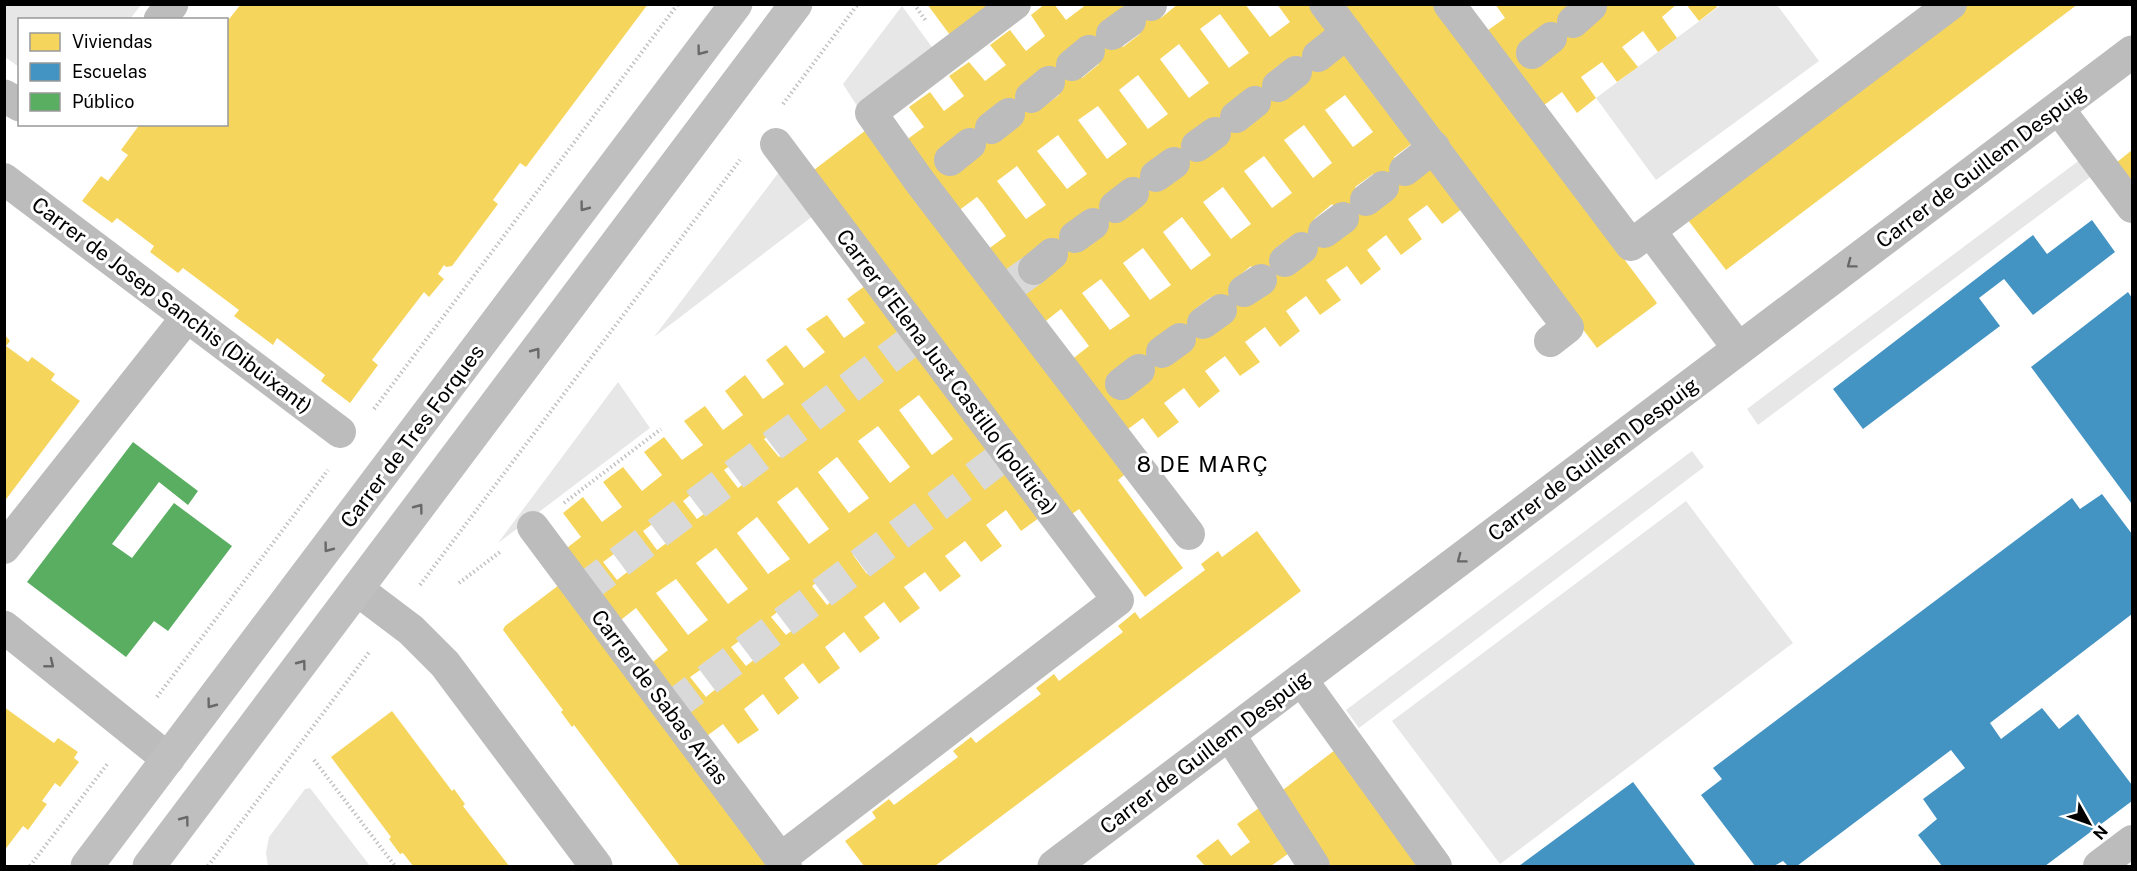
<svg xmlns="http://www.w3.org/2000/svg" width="2137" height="871" font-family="'Public Sans',sans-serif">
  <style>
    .green { fill: #e7e7e7 }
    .homes { fill: #f6d55c; fill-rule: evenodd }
    .schools { fill: #4393c3 }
    .public { fill: #5aae61 }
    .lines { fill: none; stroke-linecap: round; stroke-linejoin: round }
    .pedestrian-tunnel { stroke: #d9d9d9; stroke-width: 32; stroke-dasharray: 32 16; stroke-linecap: butt }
    .path { stroke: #c2c2c2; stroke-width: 4; stroke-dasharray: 1.5 3; stroke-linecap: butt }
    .pedestrian { stroke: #bcbcbc; stroke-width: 32 }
    .minor { stroke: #bcbcbc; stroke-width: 33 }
    .secondary { stroke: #bfbfbf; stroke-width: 33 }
    .oneway { stroke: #696969 }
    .oneway2 { stroke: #676767 }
    .labels { text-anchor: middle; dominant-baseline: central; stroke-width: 6; stroke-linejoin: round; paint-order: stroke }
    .street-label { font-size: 21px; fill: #000; stroke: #fff }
    .neighbourhood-label { font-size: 22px; letter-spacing: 1.5px; fill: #000; stroke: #fff }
  </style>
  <rect width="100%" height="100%" fill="#fff"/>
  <g class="green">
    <path d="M 5,4 L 141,4 L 141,5 L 130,19 L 20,20 L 19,67 L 5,57 Z"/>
    <path d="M 1721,5 L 1777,5 L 1819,61 L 1656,180 L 1596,98 Z"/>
    <path d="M 902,6 L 934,50 L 859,109 L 843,84 Z"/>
    <path d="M 2081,159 L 2093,175 L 1758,425 L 1747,409 Z"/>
    <path d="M 782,168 L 817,213 L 654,337 Z"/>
    <path d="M 618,382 L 650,428 L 498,543 Z"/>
    <path d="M 1692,451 L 1704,467 L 1359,728 L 1346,710 Z"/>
    <path d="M 1686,501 L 1793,643 L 1500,864 L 1392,721 Z"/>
    <path d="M 310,788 L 370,866 L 268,866 L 266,853 L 269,837 L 305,789 Z"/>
  </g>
  <g class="homes">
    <path d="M 241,4 L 648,4 L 526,167 L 520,163 L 493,200 L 498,204 L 452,266 L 446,267 L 444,265 L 438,274 L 444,279 L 429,297 L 424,292 L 372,360 L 378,365 L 350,403 L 321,381 L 325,375 L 277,338 L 273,345 L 234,316 L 239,310 L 183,268 L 178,273 L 150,252 L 154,246 L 117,218 L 112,223 L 82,201 L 101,176 L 108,181 L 128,155 L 121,150 L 140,124 L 226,124 L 226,23 Z"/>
    <path d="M 927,4 L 998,4 L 953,39 Z"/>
    <path d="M 1045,4 L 1054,4 L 1066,20 L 1087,4 L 1151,4 L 1161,18 L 1178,4 L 1245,4 L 1270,37 L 1290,22 L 1277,4 L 1310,4 L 1414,142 L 1394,157 L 1409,176 L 1428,161 L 1463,208 L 1442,224 L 1427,205 L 1408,219 L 1422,239 L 1401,255 L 1386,235 L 1367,250 L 1381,269 L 1361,285 L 1347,266 L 1326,280 L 1341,300 L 1320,315 L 1306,296 L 1286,311 L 1300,331 L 1280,347 L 1265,327 L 1245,342 L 1260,362 L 1240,376 L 1225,356 L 1205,371 L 1220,391 L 1199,408 L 1184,388 L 1164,403 L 1179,422 L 1158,438 L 1143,418 L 1124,432 L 1070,361 L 1089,346 L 1061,309 L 1042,324 L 987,250 L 1006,236 L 983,204 L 977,197 L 958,211 L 905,141 L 924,127 L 909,107 L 930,92 L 944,111 L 964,96 L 949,76 L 969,62 L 985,81 L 1006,65 L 990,45 L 1010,30 L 1026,51 L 1045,36 L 1031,15 ZM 1220,14 L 1249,53 L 1229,68 L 1200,29 ZM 1133,25 L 1140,34 L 1123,47 L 1108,29 ZM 1179,44 L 1209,83 L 1189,98 L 1160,59 ZM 1085,46 L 1099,64 L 1082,78 L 1072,65 ZM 1138,75 L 1168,114 L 1148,129 L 1119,90 ZM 1045,76 L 1059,95 L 1040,109 ZM 1345,95 L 1373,132 L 1353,147 L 1325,110 ZM 1098,106 L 1127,144 L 1107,159 L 1078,120 ZM 1304,125 L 1332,163 L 1313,178 L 1284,140 ZM 1058,135 L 1087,174 L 1067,189 L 1037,151 ZM 1264,156 L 1292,193 L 1272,208 L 1244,171 ZM 1017,166 L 1046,205 L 1026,219 L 997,181 ZM 1373,174 L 1381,183 L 1370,206 L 1355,187 ZM 1223,187 L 1251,224 L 1231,239 L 1203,202 ZM 1332,204 L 1340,214 L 1328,237 L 1314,219 ZM 1182,217 L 1211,255 L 1191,270 L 1163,232 ZM 1292,236 L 1306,254 L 1283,257 L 1276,248 ZM 1143,248 L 1171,285 L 1150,300 L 1123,263 ZM 1251,266 L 1266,285 L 1235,279 ZM 1101,279 L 1130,316 L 1110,330 L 1082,293 ZM 1211,297 L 1225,316 L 1208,328 L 1194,310 Z"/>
    <path d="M 1339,4 L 1433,4 L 1657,303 L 1655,305 L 1597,348 Z"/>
    <path d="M 1495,4 L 1677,4 L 1662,17 L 1677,38 L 1658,52 L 1643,31 L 1622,47 L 1638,67 L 1617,82 L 1602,62 L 1581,77 L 1596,98 L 1577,113 L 1562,92 L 1540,108 L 1484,33 L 1505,18 Z"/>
    <path d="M 1686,4 L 1715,4 L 1717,7 L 1699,21 Z"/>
    <path d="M 1953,4 L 2078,4 L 1726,270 L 1681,211 Z"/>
    <path d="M 870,127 L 1129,471 L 1118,480 L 1183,568 L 1145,597 L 1079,509 L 1068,517 L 810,173 Z"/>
    <path d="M 2132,150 L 2132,196 L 2111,167 Z"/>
    <path d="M 869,283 L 905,332 L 886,347 L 900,365 L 919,350 L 994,449 L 975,464 L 981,472 L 988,482 L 1008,467 L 1043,515 L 1021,531 L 1006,510 L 986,525 L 1002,546 L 981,562 L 965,541 L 945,556 L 961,576 L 940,592 L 925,572 L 904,587 L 920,608 L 900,623 L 884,602 L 864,617 L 880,638 L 860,653 L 844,632 L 825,647 L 840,668 L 819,684 L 803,663 L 784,678 L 799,698 L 778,715 L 763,694 L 744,709 L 759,730 L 738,744 L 723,724 L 704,738 L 649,665 L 668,650 L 636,608 L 617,623 L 563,551 L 581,537 L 563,513 L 583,497 L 602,522 L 622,507 L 603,482 L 623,467 L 642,491 L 662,475 L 644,452 L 664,437 L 682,460 L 703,445 L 684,421 L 705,406 L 723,430 L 743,415 L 725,391 L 745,375 L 763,399 L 784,384 L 766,360 L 786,345 L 804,368 L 825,352 L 806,329 L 827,315 L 844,338 L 865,323 L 847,299 ZM 863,364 L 878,382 L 859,397 L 845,378 ZM 823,394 L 837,413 L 819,426 L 805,408 ZM 919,395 L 953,439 L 932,455 L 899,410 ZM 783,425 L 797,444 L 779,457 L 764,439 ZM 878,426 L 910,467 L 890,483 L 858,441 ZM 743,456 L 756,474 L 738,488 L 724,470 ZM 837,457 L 869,498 L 849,513 L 818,472 ZM 952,481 L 966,499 L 947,512 L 933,495 ZM 702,486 L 716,505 L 697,519 L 683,501 ZM 797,487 L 829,529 L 809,544 L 777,502 ZM 912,511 L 926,529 L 907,543 L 894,525 ZM 662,517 L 676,536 L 657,550 L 643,531 ZM 757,517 L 790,559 L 768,574 L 737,533 ZM 870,542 L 884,560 L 867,574 L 853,555 ZM 622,548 L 635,566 L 617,580 L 603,562 ZM 716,548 L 748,589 L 728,604 L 696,563 ZM 830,572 L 844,591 L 827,605 L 812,586 ZM 676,579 L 708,620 L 688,635 L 656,593 ZM 790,602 L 805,621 L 786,635 L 771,617 ZM 750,633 L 764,652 L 746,666 L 731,647 ZM 709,664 L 723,683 L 706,697 L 690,677 Z"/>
    <path d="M 4,334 L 10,341 L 6,346 L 28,362 L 32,357 L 55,374 L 51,380 L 80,401 L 4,502 Z"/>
    <path d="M 1257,531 L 1301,591 L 935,866 L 864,866 L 845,841 L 876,818 L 872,812 L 889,799 L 894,805 L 958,757 L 953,751 L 971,737 L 976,743 L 1041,694 L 1036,688 L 1054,674 L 1059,681 L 1123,632 L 1118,626 L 1135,612 L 1140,619 L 1205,570 L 1201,564 L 1218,551 L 1222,557 Z"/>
    <path d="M 559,585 L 776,866 L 680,866 L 574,725 L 572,727 L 561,712 L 563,710 L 503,630 L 505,626 Z"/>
    <path d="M 4,707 L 54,743 L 58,738 L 78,752 L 74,758 L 79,762 L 60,787 L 55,783 L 42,801 L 47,804 L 28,830 L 23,826 L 4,851 Z"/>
    <path d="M 392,711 L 452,791 L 454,789 L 465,804 L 463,806 L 509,866 L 413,866 L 403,853 L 400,854 L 389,839 L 391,837 L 331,757 Z"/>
    <path d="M 1335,750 L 1422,866 L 1328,866 L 1275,796 Z"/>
    <path d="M 1259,808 L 1292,851 L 1271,866 L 1205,866 L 1196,856 L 1218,839 L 1231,856 L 1250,842 L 1237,824 Z"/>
  </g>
  <g class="schools">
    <path d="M 2092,220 L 2115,252 L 2033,315 L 2004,279 L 1979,298 L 2000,326 L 1863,429 L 1833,389 L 2033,235 L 2047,254 Z"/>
    <path d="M 2128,292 L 2132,298 L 2132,504 L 2031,367 Z"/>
    <path d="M 2102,494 L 2132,534 L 2132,614 L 1990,723 L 2001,739 L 2042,708 L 2059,729 L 2078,714 L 2132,785 L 2132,801 L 2045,866 L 1942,866 L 1918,835 L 1937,819 L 1923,799 L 1965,768 L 1951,750 L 1797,866 L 1788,866 L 1783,861 L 1774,866 L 1755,866 L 1701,795 L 1722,779 L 1713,768 L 2072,498 L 2080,509 Z"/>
    <path d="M 1633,782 L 1696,866 L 1519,866 Z"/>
  </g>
  <path class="public" d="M 133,442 L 198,491 L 188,505 L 159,482 L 112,544 L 132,558 L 174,503 L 232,546 L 168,631 L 154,621 L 126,657 L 27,582 Z"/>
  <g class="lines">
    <g class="pedestrian-tunnel">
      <path d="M 1013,284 L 1034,269"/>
      <path d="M 581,591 L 919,335"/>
      <path d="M 669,709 L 1007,453"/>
    </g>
    <g class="path">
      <path d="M 914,4 L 926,21"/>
      <path d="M 783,104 L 858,4"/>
      <path d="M 374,409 L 678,4"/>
      <path d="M 564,503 L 661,429"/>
      <path d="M 459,583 L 500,552"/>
      <path d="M 420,585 L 740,160"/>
      <path d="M 157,697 L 328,470"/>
      <path d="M 314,760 L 395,866"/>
      <path d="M 30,866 L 108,763"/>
      <path d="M 208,866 L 370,651"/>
    </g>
    <g class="pedestrian">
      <path d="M 1015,4 L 871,113 L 920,182 L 1189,534"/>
      <path d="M 1325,4 L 1568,327 L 1550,341"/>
      <path d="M 1449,4 L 1631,245 L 1951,4"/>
      <path d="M 1151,5 L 1151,4"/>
      <path d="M 1573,22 L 1591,6"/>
      <path d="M 1112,34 L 1130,21"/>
      <path d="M 1532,53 L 1551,38"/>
      <path d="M 1318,56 L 1347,33"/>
      <path d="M 1072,65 L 1089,51"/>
      <path d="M 1278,86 L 1296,72"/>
      <path d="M 1031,97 L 1049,82"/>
      <path d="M 2058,108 L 2132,207"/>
      <path d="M 1236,117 L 1255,102"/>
      <path d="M 991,128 L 1009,114"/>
      <path d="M 776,144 L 1118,600 L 780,859"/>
      <path d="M 1197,146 L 1215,133"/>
      <path d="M 950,160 L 970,144"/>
      <path d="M 1405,170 L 1434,147"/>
      <path d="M 1156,176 L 1174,163"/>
      <path d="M 4,179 L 340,432"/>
      <path d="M 1366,200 L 1383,187"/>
      <path d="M 1115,207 L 1133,193"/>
      <path d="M 1650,231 L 1739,349"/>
      <path d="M 1324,232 L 1343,218"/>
      <path d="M 1075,237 L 1093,224"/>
      <path d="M 1285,261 L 1302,248"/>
      <path d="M 1034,269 L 1052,254"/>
      <path d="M 1244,291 L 1261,280"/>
      <path d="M 1203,323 L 1221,310"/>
      <path d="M 1162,352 L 1180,339"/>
      <path d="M 1121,384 L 1139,370"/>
      <path d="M 533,527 L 786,866"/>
      <path d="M 4,548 L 187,317"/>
      <path d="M 1301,679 L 1436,866"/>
      <path d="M 1229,734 L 1314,866"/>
      <path d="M 2099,866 L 2132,841"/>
    </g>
    <g class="minor">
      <path d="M 160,20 L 172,4"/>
      <path d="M 4,96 L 20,105"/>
      <path d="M 358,590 L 411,630 L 445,664 L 596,866"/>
      <path d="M 4,627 L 168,759"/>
      <path d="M 1054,866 L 2132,52"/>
    </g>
    <g class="secondary">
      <path d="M 87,866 L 736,4"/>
      <path d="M 149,866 L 796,4"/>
    </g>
  </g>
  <defs><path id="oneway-chevron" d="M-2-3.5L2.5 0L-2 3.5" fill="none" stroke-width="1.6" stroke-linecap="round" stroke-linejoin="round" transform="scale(1.5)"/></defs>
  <g class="oneway">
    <use href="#oneway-chevron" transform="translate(701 51) rotate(127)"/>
    <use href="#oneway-chevron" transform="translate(584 207) rotate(127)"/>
    <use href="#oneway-chevron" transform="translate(536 352) rotate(-53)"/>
    <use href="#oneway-chevron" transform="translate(419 508) rotate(-53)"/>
    <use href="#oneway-chevron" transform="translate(328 548) rotate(127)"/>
    <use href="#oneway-chevron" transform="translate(302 664) rotate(-53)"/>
    <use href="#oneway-chevron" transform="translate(211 704) rotate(127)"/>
    <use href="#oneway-chevron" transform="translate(185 820) rotate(-53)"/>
  </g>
  <g class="oneway2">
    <use href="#oneway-chevron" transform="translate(1851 264) rotate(143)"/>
    <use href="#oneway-chevron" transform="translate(1461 559) rotate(143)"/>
    <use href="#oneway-chevron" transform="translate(50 664) rotate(39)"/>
  </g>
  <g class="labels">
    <g class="street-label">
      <text transform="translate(1981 166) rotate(-37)">Carrer de Guillem Despuig</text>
      <text transform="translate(172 305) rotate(37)">Carrer de Josep Sanchis (Dibuixant)</text>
      <text transform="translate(947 372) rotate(53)">Carrer d'Elena Just Castillo (política)</text>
      <text transform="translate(412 436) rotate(-53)">Carrer de Tres Forques</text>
      <text transform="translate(1593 459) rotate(-37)">Carrer de Guillem Despuig</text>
      <text transform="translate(660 697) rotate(53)">Carrer de Sabas Arias</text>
      <text transform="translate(1205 752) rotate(-37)">Carrer de Guillem Despuig</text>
    </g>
    <g class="neighbourhood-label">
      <text x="1203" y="464">8 DE MARÇ</text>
    </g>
  </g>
  <rect width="2137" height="871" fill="none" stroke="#000000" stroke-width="12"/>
  <rect x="18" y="18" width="210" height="108" fill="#ffffff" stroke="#999999" stroke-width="1.5"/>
  <rect x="30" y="33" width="30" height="18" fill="#f6d55c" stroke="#999999" stroke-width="1.5"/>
  <text x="72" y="48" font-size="18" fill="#000000">Viviendas</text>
  <rect x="30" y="63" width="30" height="18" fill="#4393c3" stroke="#999999" stroke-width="1.5"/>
  <text x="72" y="78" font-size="18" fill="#000000">Escuelas</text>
  <rect x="30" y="93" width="30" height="18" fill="#5aae61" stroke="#999999" stroke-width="1.5"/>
  <text x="72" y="108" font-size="18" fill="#000000">Público</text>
  <g transform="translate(2089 823) rotate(130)" stroke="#ffffff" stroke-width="4.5" paint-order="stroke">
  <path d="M0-4.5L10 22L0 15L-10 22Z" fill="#000000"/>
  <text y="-9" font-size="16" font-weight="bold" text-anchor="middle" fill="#000000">N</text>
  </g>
</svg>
